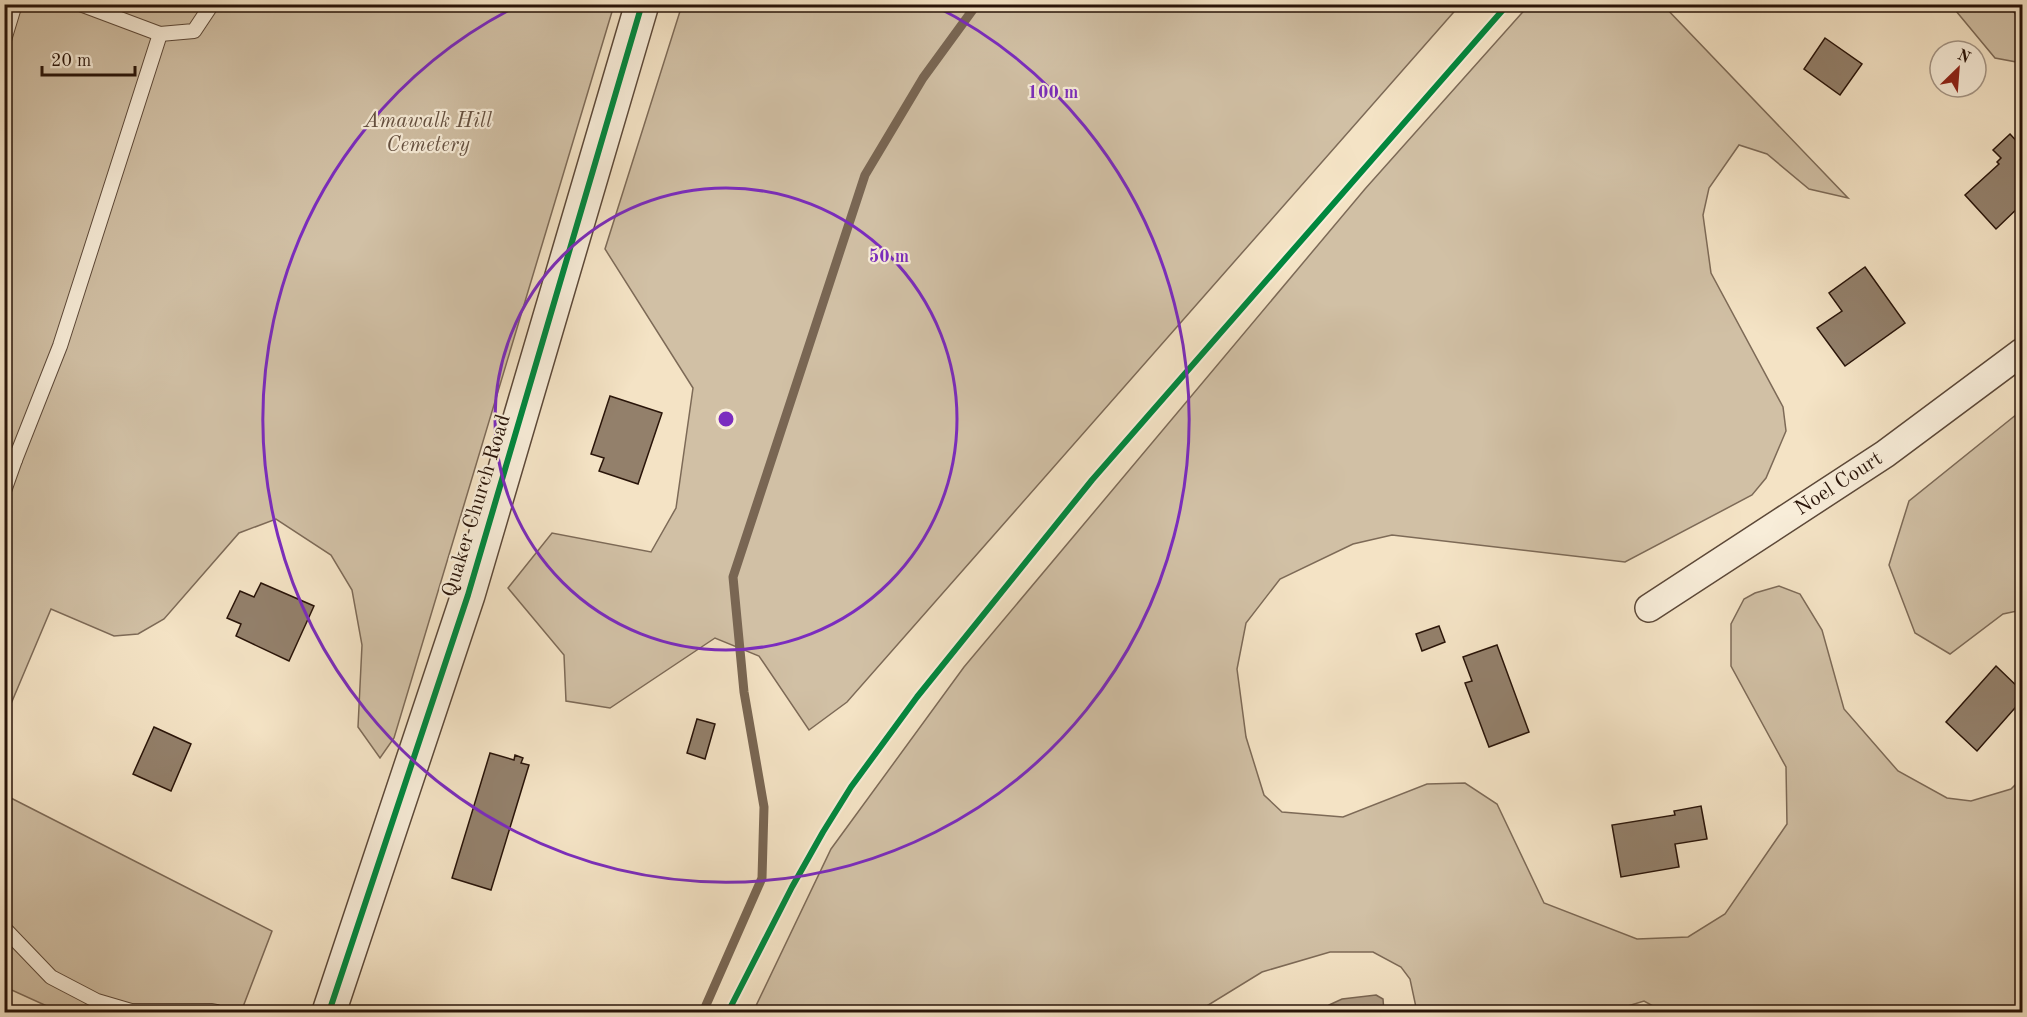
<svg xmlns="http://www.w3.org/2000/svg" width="2027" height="1017" font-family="'Old Standard TT',serif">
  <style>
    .green { fill: #d1c0a5; stroke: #7d6a57; stroke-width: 1.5 }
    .water { fill: #af9d85; stroke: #796653; stroke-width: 1.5 }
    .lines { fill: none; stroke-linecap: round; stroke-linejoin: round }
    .stream { stroke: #796653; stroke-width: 9 }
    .building { fill: #93806b; stroke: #291409; stroke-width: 1.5 }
    .service-casing { stroke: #5c4838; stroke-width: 16 }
    .minor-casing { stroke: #5c4838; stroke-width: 30 }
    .tertiary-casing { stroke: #5c4838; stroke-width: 36 }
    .service { stroke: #f8edd9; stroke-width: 14 }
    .minor { stroke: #f8edd9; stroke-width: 27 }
    .tertiary { stroke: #f8edd9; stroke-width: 33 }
    .cycleway-casing { stroke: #f8edd9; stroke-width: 10 }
    .cycleway { stroke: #00873e; stroke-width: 6 }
    .ring { fill: none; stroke: #7b2cbf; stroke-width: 3 }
    .labels { text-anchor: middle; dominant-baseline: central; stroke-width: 4.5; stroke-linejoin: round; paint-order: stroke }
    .park-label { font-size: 21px; font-style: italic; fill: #645040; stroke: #f8edd9 }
    .street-label { font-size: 21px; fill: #291409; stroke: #f8edd9 }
    .centre { fill: #7b2cbf; stroke: #f8edd9; stroke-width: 3 }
    .ring-label { font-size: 18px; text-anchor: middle; font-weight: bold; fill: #7b2cbf; stroke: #f8edd9; stroke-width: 4.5; stroke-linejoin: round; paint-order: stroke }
  </style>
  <rect width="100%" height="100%" fill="#f4e3c5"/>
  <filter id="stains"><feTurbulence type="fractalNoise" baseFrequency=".00333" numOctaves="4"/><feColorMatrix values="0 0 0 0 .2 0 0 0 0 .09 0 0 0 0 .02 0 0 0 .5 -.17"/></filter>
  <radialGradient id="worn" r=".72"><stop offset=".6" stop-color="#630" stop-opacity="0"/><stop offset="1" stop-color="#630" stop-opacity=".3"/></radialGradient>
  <g class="green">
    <path d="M 5,5 L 614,5 L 394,738 L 380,758 L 358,727 L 362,645 L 352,590 L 331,555 L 276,519 L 239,533 L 164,619 L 138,634 L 114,636 L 51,609 L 5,718 Z"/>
    <path d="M 682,5 L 682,4 L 1460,5 L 847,702 L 809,730 L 759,656 L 715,638 L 610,708 L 566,701 L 564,655 L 508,588 L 552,533 L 651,552 L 676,508 L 693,388 L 605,249 Z"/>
    <path d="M 1529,5 L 1663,5 L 1848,198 L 1809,189 L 1767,154 L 1739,145 L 1709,188 L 1703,215 L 1711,273 L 1783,407 L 1786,431 L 1766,478 L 1752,495 L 1625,562 L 1392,535 L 1353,544 L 1280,579 L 1246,623 L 1237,669 L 1246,737 L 1264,795 L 1282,812 L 1343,817 L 1427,784 L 1465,783 L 1497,804 L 1544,903 L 1637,939 L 1688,937 L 1725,914 L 1787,824 L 1786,767 L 1731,666 L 1731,624 L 1744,599 L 1755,593 L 1779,586 L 1800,594 L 1822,630 L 1844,709 L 1898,771 L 1947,798 L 1971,801 L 2011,789 L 2022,778 L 2022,1008 L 2020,1012 L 1664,1012 L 1644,1001 L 1608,1012 L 1417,1012 L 1410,979 L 1401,967 L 1373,952 L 1330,952 L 1262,972 L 1197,1012 L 753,1012 L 831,849 L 964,667 L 1365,189 Z"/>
    <path d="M 1951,5 L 2009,5 L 2022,23 L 2022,63 L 1995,58 Z"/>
    <path d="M 2022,410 L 2022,610 L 2003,614 L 1950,654 L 1915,633 L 1889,565 L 1909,501 Z"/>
    <path d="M 5,795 L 272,931 L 241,1012 L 60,1012 L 5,987 Z"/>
  </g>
  <path class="water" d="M 1376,995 L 1383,999 L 1384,1012 L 1330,1012 L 1329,1005 L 1342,999 Z"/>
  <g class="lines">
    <path class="stream" d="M 703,1012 L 762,878 L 764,807 L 744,692 L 733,577 L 865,175 L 923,78 L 977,4"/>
  </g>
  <g class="building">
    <path d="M 1825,38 L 1862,64 L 1840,95 L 1804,69 Z"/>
    <path d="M 2010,134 L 2022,147 L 2022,204 L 1996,229 L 1965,195 L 1999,164 L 1997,162 L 2001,158 L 1993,150 Z"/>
    <path d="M 1865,267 L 1905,323 L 1845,366 L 1817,328 L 1842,311 L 1829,293 Z"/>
    <path d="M 610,396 L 662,413 L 638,484 L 599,471 L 604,458 L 591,454 Z"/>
    <path d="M 261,583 L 314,606 L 289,661 L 236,636 L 241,624 L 227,618 L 240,591 L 254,597 Z"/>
    <path d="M 1439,626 L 1445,642 L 1422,651 L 1416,634 Z"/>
    <path d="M 1497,645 L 1529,732 L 1489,747 L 1465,683 L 1472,681 L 1463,657 Z"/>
    <path d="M 1996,666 L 2022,691 L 2022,700 L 1977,751 L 1946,722 Z"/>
    <path d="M 697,719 L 715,724 L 705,759 L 687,753 Z"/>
    <path d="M 154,727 L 191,744 L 171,791 L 133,774 Z"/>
    <path d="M 490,753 L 514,760 L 515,755 L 523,758 L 521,763 L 529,765 L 491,890 L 452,878 Z"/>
    <path d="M 1701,806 L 1707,839 L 1675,844 L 1679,867 L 1621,877 L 1612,825 L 1675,815 L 1674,811 Z"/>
  </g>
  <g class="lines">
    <g class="service-casing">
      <g id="service">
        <path d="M 160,34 L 194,31 L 212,4"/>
        <path d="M 4,40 L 15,4"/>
        <path d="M 4,456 L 15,460 L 4,491"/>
        <path d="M 15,460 L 60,346 L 160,34 L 80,4"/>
        <path d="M 4,928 L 51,977 L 97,1001 L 131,1011 L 212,1011 L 217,1012"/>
      </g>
    </g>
    <g class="minor-casing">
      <path id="minor" d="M 1649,608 L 1885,454 L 2022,352"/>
    </g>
    <g class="tertiary-casing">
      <path id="tertiary" d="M 329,1012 L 468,595 L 642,4"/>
    </g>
    <use href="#service" class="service"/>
    <use href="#minor" class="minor"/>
    <use href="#tertiary" class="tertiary"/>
    <g class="cycleway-casing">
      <g id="cycleway">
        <path d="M 329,1012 L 468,595 L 642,4"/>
        <path d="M 728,1012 L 792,887 L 823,832 L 851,787 L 917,697 L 1092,480 L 1508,4"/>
      </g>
    </g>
    <use href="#cycleway" class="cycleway"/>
  </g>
  <g class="ring">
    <circle cx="726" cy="419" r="231"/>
    <path d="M933 5A463 463 0 1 1 519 5"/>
  </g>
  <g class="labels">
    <g class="park-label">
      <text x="428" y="121">Amawalk Hill<tspan x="428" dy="24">Cemetery</tspan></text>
    </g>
    <g class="street-label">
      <text transform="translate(1839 484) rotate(-33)">Noel Court</text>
      <text transform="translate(477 506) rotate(-73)">Quaker Church Road</text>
    </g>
  </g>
  <circle cx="726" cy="419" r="9" class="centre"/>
  <g class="ring-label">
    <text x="1053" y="98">100 m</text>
    <text x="889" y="262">50 m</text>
  </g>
  <rect width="2027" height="1017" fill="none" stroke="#f4e3c5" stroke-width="24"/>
  <rect x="6" y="6" width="2015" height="1005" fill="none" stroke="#291409" stroke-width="3"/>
  <rect x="12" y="12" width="2003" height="993" fill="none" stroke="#291409" stroke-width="1.5"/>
  <g transform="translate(1958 69) rotate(25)"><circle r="28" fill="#f8edd9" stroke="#a59686" stroke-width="1.5"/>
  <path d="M0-4.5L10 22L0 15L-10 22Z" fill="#8f2418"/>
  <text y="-9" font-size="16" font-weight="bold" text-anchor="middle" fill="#291409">N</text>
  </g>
  <path d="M42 66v9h93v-9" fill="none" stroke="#291409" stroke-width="3"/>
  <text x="51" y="66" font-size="18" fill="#291409" stroke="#f8edd9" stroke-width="4.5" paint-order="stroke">20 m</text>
  <rect width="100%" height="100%" filter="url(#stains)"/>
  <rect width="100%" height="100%" fill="url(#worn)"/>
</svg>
